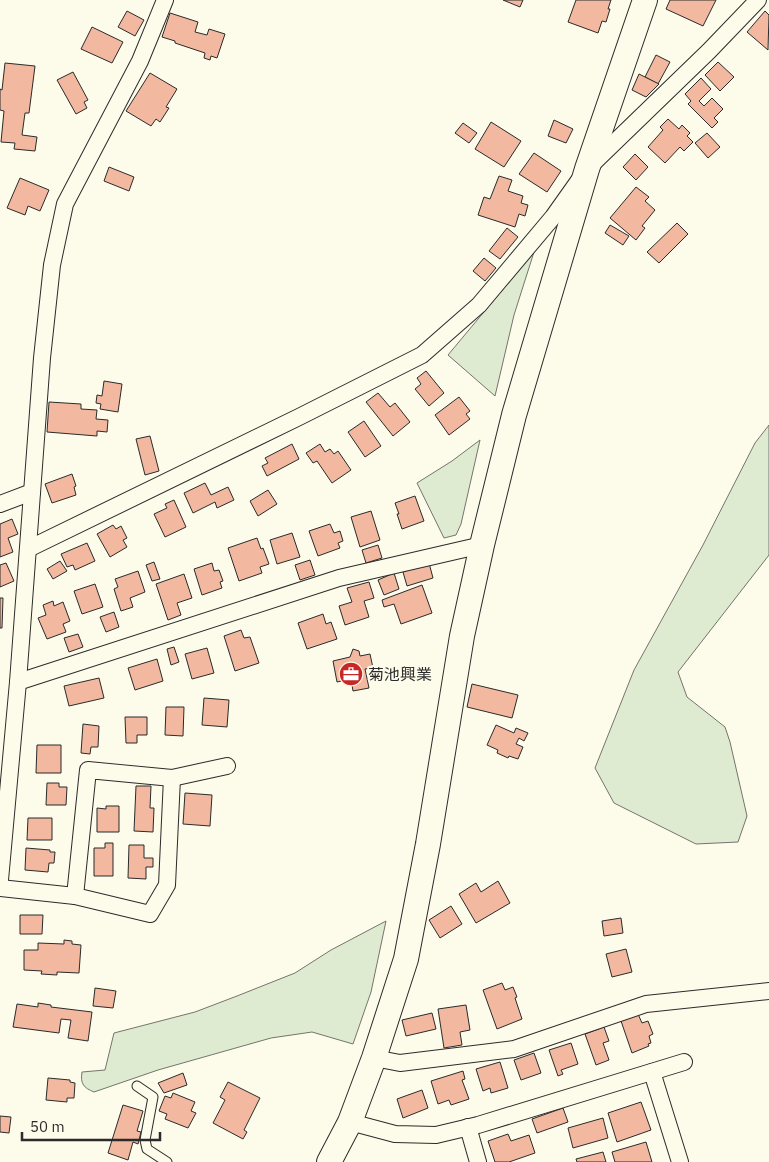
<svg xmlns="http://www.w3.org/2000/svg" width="769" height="1162" font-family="'IBM Plex Sans','Noto Sans JP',sans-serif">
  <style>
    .green { fill: #deebd1; stroke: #74746e }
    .building { fill: #f2b8a0; stroke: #2b2b2b }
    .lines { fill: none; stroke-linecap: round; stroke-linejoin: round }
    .lane-casing { stroke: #2b2b2b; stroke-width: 11 }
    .street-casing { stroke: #2b2b2b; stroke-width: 18 }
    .secondary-casing { stroke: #2b2b2b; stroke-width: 26 }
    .lane { stroke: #fdfbea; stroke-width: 9 }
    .street { stroke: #fdfbea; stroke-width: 16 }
    .secondary { stroke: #fdfbea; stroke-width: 24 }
    .labels { text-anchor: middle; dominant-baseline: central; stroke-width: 4; stroke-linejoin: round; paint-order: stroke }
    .poi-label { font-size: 16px; fill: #2b2b2b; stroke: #fdfbea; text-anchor: start }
  </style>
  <rect width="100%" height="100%" fill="#fdfbea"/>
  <g class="green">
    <path d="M 534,252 L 514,315 L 495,396 L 448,355 Z"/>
    <path d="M 769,425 L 769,555 L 678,672 L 687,697 L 725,727 L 730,742 L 747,816 L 738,842 L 696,844 L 614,803 L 595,768 L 634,670 L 703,545 L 755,443 Z"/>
    <path d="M 480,440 L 461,524 L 456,535 L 444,538 L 417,483 L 452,461 Z"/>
    <path d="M 386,921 L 371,992 L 353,1044 L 312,1032 L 271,1038 L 158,1070 L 94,1092 C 84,1088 80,1084 82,1072 L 105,1070 L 114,1033 L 195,1012 L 237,996 L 295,973 L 331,950 Z"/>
  </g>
  <g class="building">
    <path d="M 503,0 L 523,0 L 520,7 Z"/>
    <path d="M 576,0 L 611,0 L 608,9 L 610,9 L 606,22 L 602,21 L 598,33 L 568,22 Z"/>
    <path d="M 670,0 L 716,0 L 703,26 L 666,9 Z"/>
    <path d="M 127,11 L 144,20 L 135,36 L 118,27 Z"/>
    <path d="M 765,11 L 769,15 L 768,50 L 747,32 Z"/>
    <path d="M 170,13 L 198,22 L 195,32 L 207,35 L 209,29 L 225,34 L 217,58 L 211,56 L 210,60 L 204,58 L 205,53 L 175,43 L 175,41 L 162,37 Z"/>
    <path d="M 92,27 L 123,42 L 112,63 L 81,49 Z"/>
    <path d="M 656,55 L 670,62 L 658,84 L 645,77 Z"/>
    <path d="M 718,62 L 734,77 L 720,91 L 705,75 Z"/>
    <path d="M 5,63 L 35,66 L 29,113 L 25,113 L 22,135 L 37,137 L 35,151 L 14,149 L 15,143 L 1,142 L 4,111 L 0,110 L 0,89 L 2,90 Z"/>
    <path d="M 73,72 L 88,100 L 84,102 L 87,108 L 76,114 L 57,80 Z"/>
    <path d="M 150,73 L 177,89 L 166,107 L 169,108 L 160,122 L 156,119 L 151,126 L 126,111 Z"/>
    <path d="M 639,74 L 659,84 L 646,97 L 632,90 Z"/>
    <path d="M 701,78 L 711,89 L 699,101 L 704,106 L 712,98 L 723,109 L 714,118 L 718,122 L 712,128 L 688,104 L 691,101 L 685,94 Z"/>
    <path d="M 668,119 L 679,129 L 682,125 L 690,133 L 687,136 L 693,142 L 684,151 L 680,147 L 665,163 L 648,147 L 663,130 L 660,127 Z"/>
    <path d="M 554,120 L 573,129 L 566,143 L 548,136 Z"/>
    <path d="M 491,122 L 521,141 L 504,167 L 475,149 Z"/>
    <path d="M 463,123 L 477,133 L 469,143 L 455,133 Z"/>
    <path d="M 707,133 L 720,147 L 708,158 L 695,143 Z"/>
    <path d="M 534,153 L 561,171 L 547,192 L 519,174 Z"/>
    <path d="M 635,154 L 648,167 L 636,180 L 623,167 Z"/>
    <path d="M 109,167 L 134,177 L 129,191 L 104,181 Z"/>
    <path d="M 499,176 L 512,180 L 508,191 L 523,196 L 521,203 L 528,205 L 525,216 L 519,214 L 515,227 L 478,215 L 484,197 L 490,199 Z"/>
    <path d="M 20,178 L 49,190 L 40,211 L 28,206 L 25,215 L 7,208 Z"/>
    <path d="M 636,187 L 649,197 L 645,201 L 655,210 L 642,226 L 645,228 L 636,240 L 610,218 Z"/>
    <path d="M 677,223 L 688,234 L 659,263 L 647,252 Z"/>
    <path d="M 610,225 L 629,236 L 623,245 L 605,233 Z"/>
    <path d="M 507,228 L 518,237 L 500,259 L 489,251 Z"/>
    <path d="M 484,258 L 496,268 L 485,281 L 473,271 Z"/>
    <path d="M 426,371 L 444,393 L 429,406 L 415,389 L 421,384 L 417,378 Z"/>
    <path d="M 104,381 L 122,384 L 118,412 L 100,409 L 101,404 L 96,403 L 97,395 L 102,396 Z"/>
    <path d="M 378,393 L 390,407 L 395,403 L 410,422 L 393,436 L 366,402 Z"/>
    <path d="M 459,397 L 470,411 L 466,414 L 470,419 L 449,435 L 435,415 Z"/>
    <path d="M 49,402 L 81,404 L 81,409 L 97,410 L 96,419 L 108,420 L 107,432 L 97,431 L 97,436 L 47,432 Z"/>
    <path d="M 364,421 L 381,446 L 365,457 L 348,432 Z"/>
    <path d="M 150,436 L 159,471 L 145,475 L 136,439 Z"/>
    <path d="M 292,444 L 299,459 L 267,476 L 262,466 L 268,463 L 265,458 Z"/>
    <path d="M 320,444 L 325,452 L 330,449 L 334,454 L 338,451 L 351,470 L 332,483 L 317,461 L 313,463 L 306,453 Z"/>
    <path d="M 72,474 L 76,486 L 74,487 L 76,495 L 52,503 L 45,484 Z"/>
    <path d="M 205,483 L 211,495 L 228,487 L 234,500 L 217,508 L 215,502 L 193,513 L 184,493 Z"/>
    <path d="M 268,490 L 277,504 L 258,516 L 250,501 Z"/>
    <path d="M 415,496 L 424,521 L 402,529 L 397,514 L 399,514 L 395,503 Z"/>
    <path d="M 174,500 L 186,527 L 165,537 L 154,514 L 167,508 L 165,504 Z"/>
    <path d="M 371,511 L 380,540 L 360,547 L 351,517 Z"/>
    <path d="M 12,519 L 18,534 L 8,538 L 13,552 L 0,557 L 0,524 Z"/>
    <path d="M 330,524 L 334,533 L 340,531 L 343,541 L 338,543 L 340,548 L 318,556 L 309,531 Z"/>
    <path d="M 113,525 L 116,529 L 121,526 L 127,538 L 123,540 L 127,547 L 110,557 L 97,534 Z"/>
    <path d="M 292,533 L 300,557 L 277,564 L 270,540 Z"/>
    <path d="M 257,538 L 261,549 L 263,548 L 269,564 L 260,567 L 262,573 L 239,581 L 228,548 Z"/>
    <path d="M 87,543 L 95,561 L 75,570 L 73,565 L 67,567 L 61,554 Z"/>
    <path d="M 378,545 L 382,558 L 366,563 L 362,550 Z"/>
    <path d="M 310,560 L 315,575 L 300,580 L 295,565 Z"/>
    <path d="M 60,561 L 67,571 L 53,579 L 47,569 Z"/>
    <path d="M 154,562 L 160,579 L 152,581 L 146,565 Z"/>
    <path d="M 6,563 L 14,581 L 0,587 L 0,565 Z"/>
    <path d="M 212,563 L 214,571 L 219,570 L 223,581 L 220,582 L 222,588 L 202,595 L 194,569 Z"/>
    <path d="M 429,563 L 433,578 L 407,586 L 403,572 Z"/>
    <path d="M 138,571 L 145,592 L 130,598 L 133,607 L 121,611 L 114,589 L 118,587 L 115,579 Z"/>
    <path d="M 394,573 L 399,589 L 384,595 L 378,580 Z"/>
    <path d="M 184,574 L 192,598 L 177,603 L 181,615 L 168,620 L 156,584 Z"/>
    <path d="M 369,582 L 374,598 L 364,601 L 369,617 L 345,625 L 339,606 L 352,602 L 347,588 Z"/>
    <path d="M 95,584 L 103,607 L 82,614 L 74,591 Z"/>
    <path d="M 422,585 L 432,613 L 401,624 L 394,604 L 384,607 L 382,600 Z"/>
    <path d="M 0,598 L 3,598 L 2,628 L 0,628 Z"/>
    <path d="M 53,601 L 54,606 L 63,602 L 70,621 L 63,624 L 66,632 L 47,639 L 38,618 L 46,615 L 43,605 Z"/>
    <path d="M 114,612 L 119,627 L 106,632 L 100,617 Z"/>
    <path d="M 323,614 L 326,624 L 331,622 L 337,639 L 307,649 L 298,623 Z"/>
    <path d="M 241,630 L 244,638 L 250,637 L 259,663 L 235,671 L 224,636 Z"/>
    <path d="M 78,634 L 83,647 L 69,652 L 64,638 Z"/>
    <path d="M 174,647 L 179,662 L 171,665 L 167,649 Z"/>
    <path d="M 207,648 L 214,673 L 192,679 L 185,654 Z"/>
    <path d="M 353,649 L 359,651 L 360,656 L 370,654 L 373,668 L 365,669 L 369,688 L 353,691 L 351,679 L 337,682 L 333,661 L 350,657 Z"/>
    <path d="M 157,659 L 163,681 L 135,690 L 128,668 Z"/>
    <path d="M 99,678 L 104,698 L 69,706 L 64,686 Z"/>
    <path d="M 472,684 L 518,695 L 512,718 L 467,707 Z"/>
    <path d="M 204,698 L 229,700 L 227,727 L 202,725 Z"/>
    <path d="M 166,707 L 184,707 L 183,736 L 165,735 Z"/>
    <path d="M 125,717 L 147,717 L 147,735 L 137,735 L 137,743 L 126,743 Z"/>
    <path d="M 83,724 L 99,726 L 98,747 L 91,747 L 90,754 L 81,753 Z"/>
    <path d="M 496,725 L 514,733 L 516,728 L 528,733 L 524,741 L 519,738 L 516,744 L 523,747 L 518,759 L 509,756 L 508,758 L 497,753 L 498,750 L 487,745 Z"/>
    <path d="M 37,745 L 61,745 L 61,773 L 36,773 Z"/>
    <path d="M 47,783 L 59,783 L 59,787 L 67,787 L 66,805 L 46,805 Z"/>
    <path d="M 136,786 L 151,786 L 150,808 L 154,808 L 153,832 L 134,831 Z"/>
    <path d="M 185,793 L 212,795 L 210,826 L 183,824 Z"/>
    <path d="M 106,806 L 119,806 L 119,832 L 97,832 L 97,808 L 106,809 Z"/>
    <path d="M 28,818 L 52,818 L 52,840 L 27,840 Z"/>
    <path d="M 105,843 L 113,843 L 113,876 L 94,876 L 94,848 L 105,848 Z"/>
    <path d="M 129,845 L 144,845 L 144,858 L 153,858 L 153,867 L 146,867 L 146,879 L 128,878 Z"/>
    <path d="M 26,848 L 50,850 L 50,852 L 55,852 L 54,863 L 49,863 L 48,872 L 25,870 Z"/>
    <path d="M 498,881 L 510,903 L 476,923 L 459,894 L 476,883 L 481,892 Z"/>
    <path d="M 451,906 L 462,924 L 440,938 L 429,920 Z"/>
    <path d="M 20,915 L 43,915 L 42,934 L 20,934 Z"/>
    <path d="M 621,918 L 623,933 L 604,936 L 602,921 Z"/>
    <path d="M 64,940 L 72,941 L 72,944 L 81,945 L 79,973 L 57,972 L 57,975 L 41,974 L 42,971 L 24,970 L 24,950 L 38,950 L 38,943 L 64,944 Z"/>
    <path d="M 626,949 L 632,972 L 612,977 L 606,954 Z"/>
    <path d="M 502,983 L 505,990 L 513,987 L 517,997 L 515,998 L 522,1019 L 497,1029 L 483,990 Z"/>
    <path d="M 95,988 L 116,991 L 113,1008 L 93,1006 Z"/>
    <path d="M 38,1003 L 51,1005 L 51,1007 L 92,1012 L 88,1041 L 68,1038 L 71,1020 L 61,1019 L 59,1033 L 13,1027 L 17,1004 L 38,1007 Z"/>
    <path d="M 466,1005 L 470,1030 L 460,1032 L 462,1045 L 444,1048 L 438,1009 Z"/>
    <path d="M 432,1013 L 436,1029 L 406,1036 L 402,1020 Z"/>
    <path d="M 638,1014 L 642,1023 L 648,1021 L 653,1034 L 649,1036 L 651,1043 L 648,1044 L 649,1046 L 632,1053 L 621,1021 Z"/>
    <path d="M 604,1027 L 609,1041 L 603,1043 L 609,1060 L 596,1065 L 585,1034 Z"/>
    <path d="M 571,1043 L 578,1064 L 561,1070 L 563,1074 L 558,1076 L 549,1050 Z"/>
    <path d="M 534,1053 L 541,1073 L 521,1080 L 514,1060 Z"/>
    <path d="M 500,1062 L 508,1088 L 491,1093 L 490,1088 L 483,1091 L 476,1069 Z"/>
    <path d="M 463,1071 L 465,1079 L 462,1080 L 469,1099 L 451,1105 L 449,1100 L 438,1104 L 431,1081 Z"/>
    <path d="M 183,1073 L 187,1085 L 164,1093 L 158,1083 Z"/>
    <path d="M 48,1078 L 70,1080 L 70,1082 L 75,1083 L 74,1098 L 67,1098 L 67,1102 L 46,1100 Z"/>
    <path d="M 228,1082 L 260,1098 L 244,1130 L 247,1132 L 243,1139 L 213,1123 L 225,1100 L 220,1097 Z"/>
    <path d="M 422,1090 L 428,1108 L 403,1118 L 397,1099 Z"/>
    <path d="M 173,1093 L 195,1102 L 191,1111 L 196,1113 L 188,1128 L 165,1119 L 167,1114 L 159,1111 L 165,1096 L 171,1098 Z"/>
    <path d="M 641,1102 L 651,1130 L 617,1142 L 608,1113 Z"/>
    <path d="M 123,1105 L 143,1111 L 137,1131 L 141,1132 L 138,1144 L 133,1142 L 128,1160 L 108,1153 Z"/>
    <path d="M 563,1108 L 568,1122 L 537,1133 L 532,1119 Z"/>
    <path d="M 0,1116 L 11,1117 L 9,1133 L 0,1132 Z"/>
    <path d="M 603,1118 L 608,1138 L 573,1148 L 568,1128 Z"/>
    <path d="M 508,1134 L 511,1141 L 529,1135 L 535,1153 L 509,1162 L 495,1162 L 488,1141 Z"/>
    <path d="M 646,1142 L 652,1162 L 615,1162 L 612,1152 Z"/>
    <path d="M 603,1152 L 606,1162 L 577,1162 L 576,1159 Z"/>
  </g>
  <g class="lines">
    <g class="lane-casing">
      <path id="lane" d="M 137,1086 L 153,1097 L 145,1140 L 147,1149 L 167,1162"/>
    </g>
    <g class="street-casing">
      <g id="street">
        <path d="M 0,504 L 32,492"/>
        <path d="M 28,549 L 299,417 L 422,355 L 479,305 L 553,217 L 587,169 L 709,51 L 758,0"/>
        <path d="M 18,682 L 339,578 L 482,545"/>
        <path d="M 0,880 L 18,682 L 42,358 L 52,265 L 65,204 L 140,61 L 165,0"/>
        <path d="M 0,888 L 75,896 L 150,914 L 167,885 L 172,778"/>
        <path d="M 75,896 L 88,770 L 172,778 L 227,766"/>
        <path d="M 374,1058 L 400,1063 L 514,1049 L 646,1004 L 769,991"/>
        <path d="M 652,1072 L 680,1162"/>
        <path d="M 350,1122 L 395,1134 L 436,1135 L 478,1125 L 684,1062"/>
        <path d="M 468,1127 L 478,1162"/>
      </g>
    </g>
    <g class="secondary-casing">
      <path id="secondary" d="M 329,1162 L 350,1122 L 374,1058 L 406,959 L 428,844 L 462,636 L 482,545 L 514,415 L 587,169 L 645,0"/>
    </g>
    <use href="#lane" class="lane"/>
    <use href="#street" class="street"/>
    <use href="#secondary" class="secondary"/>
  </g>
  <defs>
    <g id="office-disc" transform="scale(1.25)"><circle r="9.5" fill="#c62828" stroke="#fdfbea"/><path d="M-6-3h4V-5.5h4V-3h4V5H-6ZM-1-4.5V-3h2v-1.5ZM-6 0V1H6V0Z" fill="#fff"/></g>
  </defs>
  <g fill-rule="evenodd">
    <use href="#office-disc" x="351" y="674"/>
  </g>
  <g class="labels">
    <g class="poi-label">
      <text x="368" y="674">菊池興業</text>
    </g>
  </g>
  <path d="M22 1132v8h138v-8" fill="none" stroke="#2b2b2b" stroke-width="2.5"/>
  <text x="30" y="1132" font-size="15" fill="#2b2b2b" stroke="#fdfbea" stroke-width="4" paint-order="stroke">50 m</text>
</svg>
